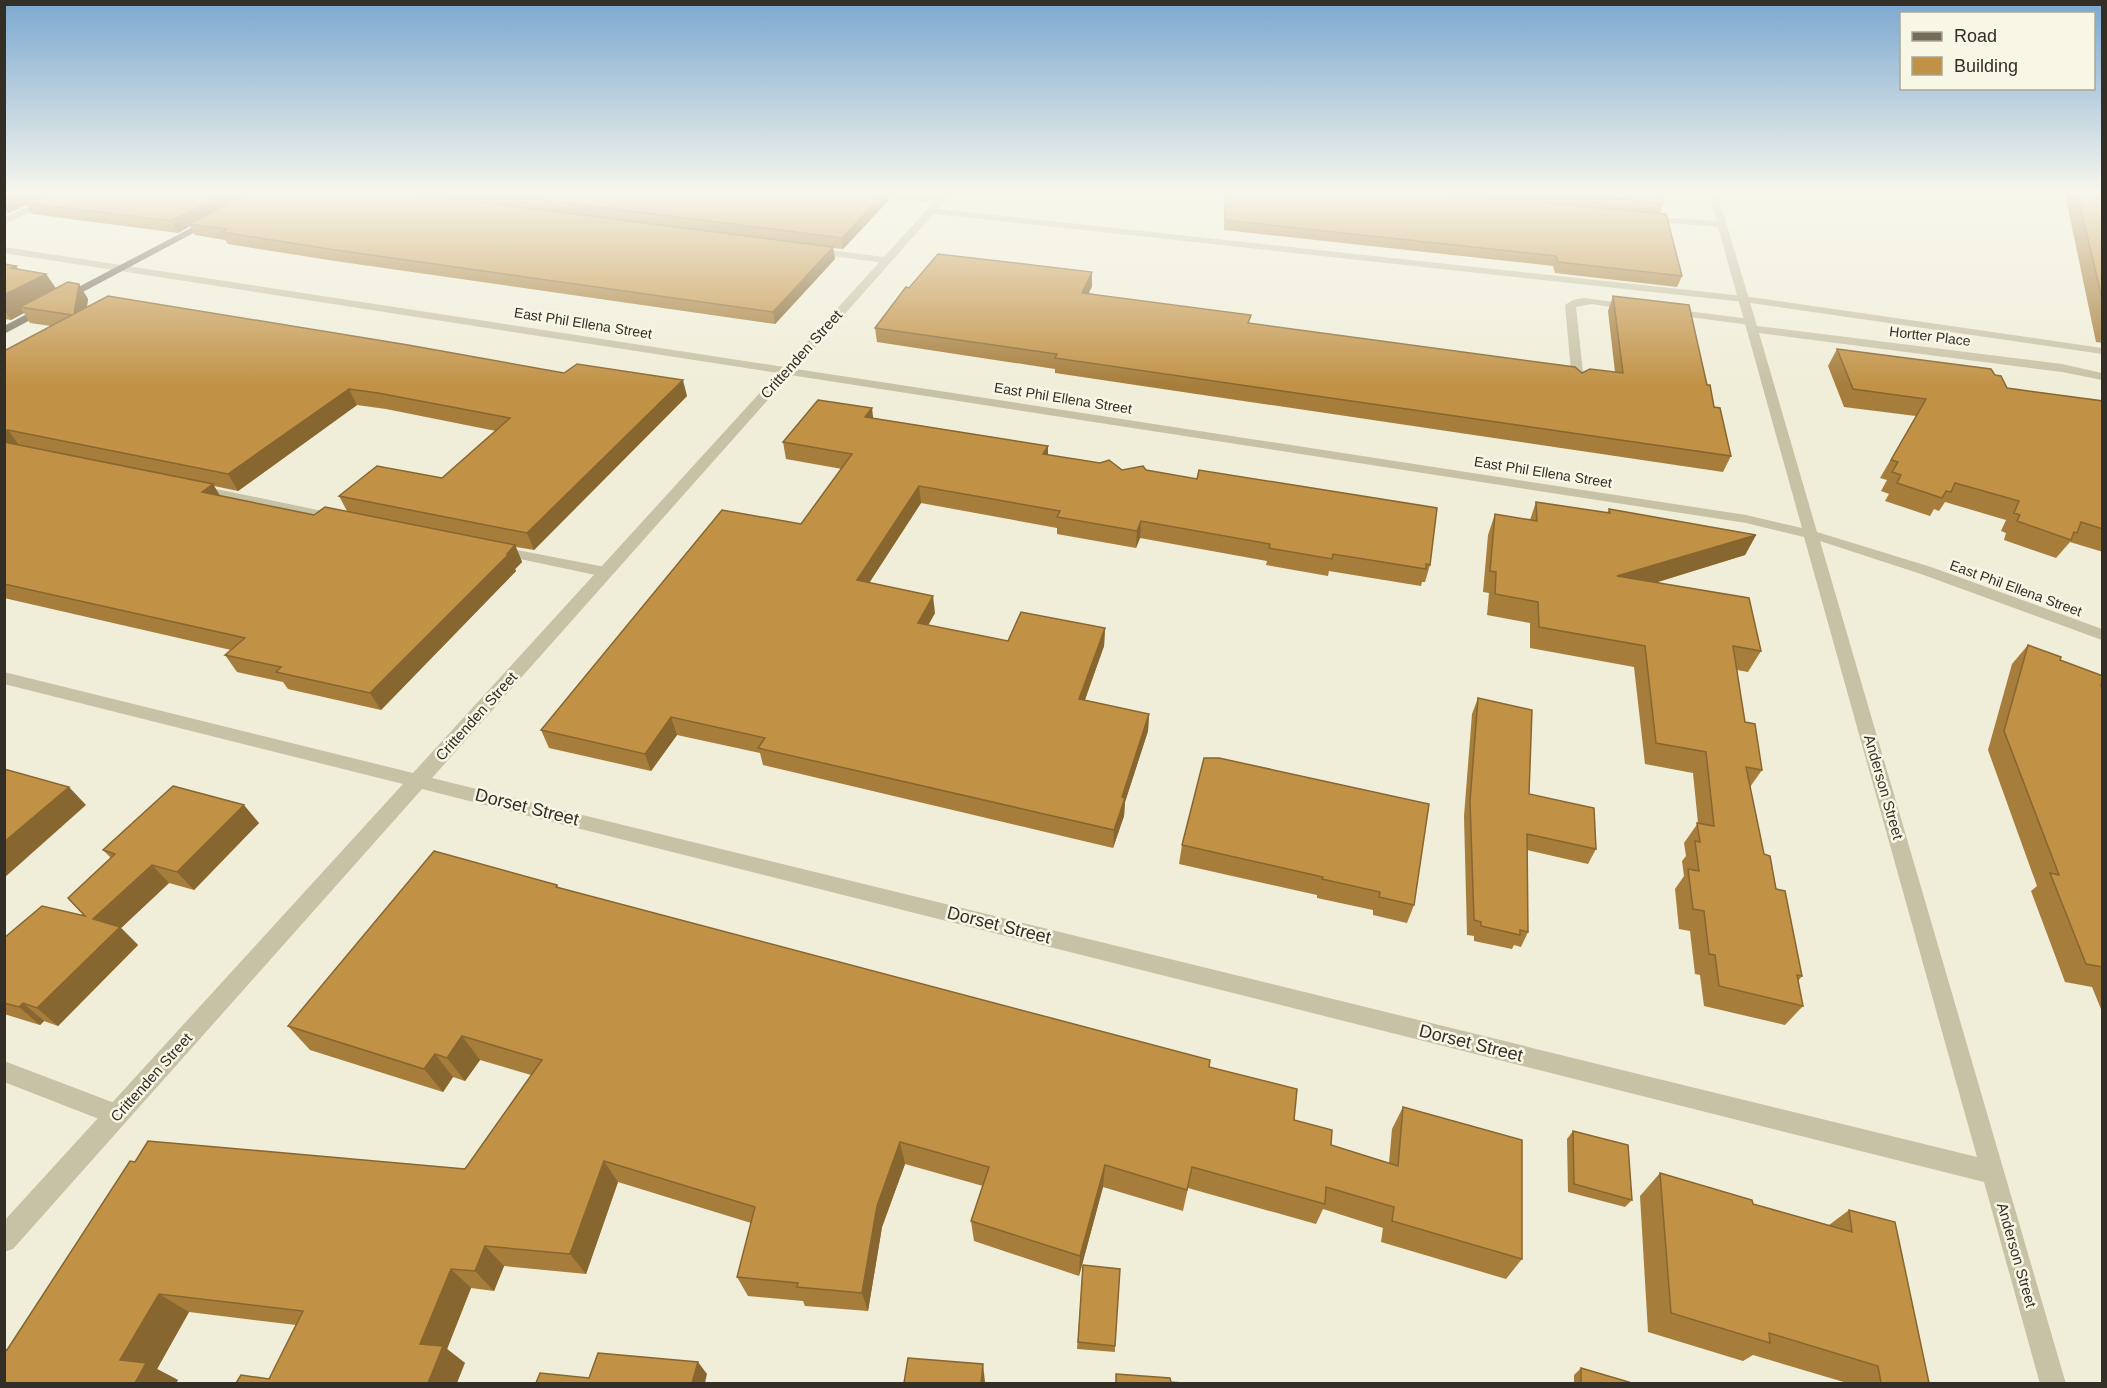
<svg xmlns="http://www.w3.org/2000/svg" width="2107" height="1388" font-family="Arial,sans-serif">
  <style>
    .lines { fill: none; stroke-linecap: round; stroke-linejoin: round }
    .service { fill: #c7c1a5; fill-rule: evenodd }
    .minor { fill: #c7c1a5; fill-rule: evenodd }
    .primary { fill: #746c57; fill-rule: evenodd }
    .wall { fill: #a67d3b; fill-rule: evenodd }
    .shaded-wall { fill: #876630 }
    .building { fill: #c19145; stroke: #876630; stroke-width: 1.5 }
    .labels { text-anchor: middle; dominant-baseline: central; stroke-width: 5; stroke-linejoin: round; paint-order: stroke }
    .far-street-label { font-size: 14px; fill: #332f26; stroke: #f8f6e4 }
    .street-label { font-size: 15px; fill: #332f26; stroke: #f8f6e4 }
    .near-street-label { font-size: 18px; fill: #332f26; stroke: #f8f6e4 }
  </style>
  <rect width="100%" height="100%" fill="#f0edd8"/>
  <g class="lines">
    <g class="service">
      <path d="M 63,192 L 75,192 L 4,224 L 4,217 Z"/>
      <path d="M 930,208 L 1744,296 L 2102,348 L 2102,354 L 1744,302 L 927,213 L 925,211 Z"/>
      <path d="M 812,248 L 885,257 L 890,260 L 885,263 L 808,253 L 808,249 Z"/>
      <path d="M 1584,298 L 1630,304 L 1635,307 L 1630,310 L 1592,304 L 1576,307 L 1584,382 L 1578,386 L 1572,382 L 1565,305 L 1573,300 Z"/>
      <path d="M 1671,309 L 1750,319 L 1756,322 L 1750,325 L 1667,314 L 1665,312 Z"/>
      <path d="M 197,485 L 337,514 L 344,518 L 337,522 L 192,492 L 190,489 Z"/>
      <path d="M 497,546 L 605,567 L 612,572 L 605,577 L 492,553 L 490,550 Z"/>
      <path d="M 4,1061 L 125,1107 L 128,1115 L 125,1123 L 117,1126 L 4,1082 Z"/>
    </g>
    <path class="minor" d="M 849,192 L 875,192 L 937,198 L 943,192 L 953,192 L 796,369 L 1746,515 L 1802,528 L 1718,227 L 1646,221 L 1641,218 L 1643,216 L 1717,221 L 1708,192 L 1717,192 L 1757,326 L 2062,364 L 2102,373 L 2102,380 L 2062,372 L 1759,333 L 1817,532 L 1931,567 L 2102,629 L 2102,640 L 1921,574 L 1820,541 L 2066,1384 L 2040,1384 L 1984,1182 L 422,789 L 13,1249 L 4,1252 L 4,1221 L 403,784 L 4,684 L 4,672 L 413,773 L 778,373 L 4,253 L 4,247 L 784,367 L 933,203 L 853,195 ZM 790,375 L 1746,523 L 1804,537 L 1977,1157 L 432,778 Z"/>
    <path class="primary" d="M 208,219 L 216,221 L 4,334 L 4,326 Z"/>
  </g>
  <g class="wall">
    <path d="M 4,192 L 887,192 L 888,201 L 843,249 L 833,248 L 835,259 L 775,324 L 335,261 L 228,244 L 225,240 L 195,235 L 190,226 L 178,233 L 32,214 L 26,205 L 8,213 L 4,212 Z"/>
    <path d="M 1225,192 L 1661,192 L 1664,203 L 1660,213 L 1682,276 L 1677,287 L 1555,273 L 1553,266 L 1224,230 Z"/>
    <path d="M 2066,192 L 2103,192 L 2103,343 L 2096,342 L 2065,194 Z"/>
    <path d="M 4,264 L 16,266 L 18,269 L 46,274 L 56,289 L 79,284 L 88,299 L 87,307 L 687,396 L 534,550 L 516,547 L 522,562 L 515,569 L 516,571 L 381,710 L 288,689 L 283,682 L 237,672 L 225,655 L 231,650 L 4,598 L 4,351 L 51,326 L 30,323 L 24,313 L 11,320 L 4,319 ZM 357,405 L 386,409 L 496,431 L 442,478 L 339,496 L 347,511 L 314,515 L 220,496 L 214,486 L 238,491 Z"/>
    <path d="M 1092,286 L 1089,293 L 1250,323 L 1582,373 L 1615,372 L 1608,311 L 1613,296 L 1707,385 L 1731,456 L 1723,472 L 1055,373 L 1055,369 L 877,342 L 875,328 Z"/>
    <path d="M 1837,349 L 1995,375 L 2007,388 L 2103,401 L 2103,552 L 2070,542 L 2056,558 L 2004,540 L 2006,533 L 2001,531 L 2006,520 L 1945,502 L 1939,511 L 1934,509 L 1930,516 L 1885,501 L 1889,494 L 1881,491 L 1887,480 L 1880,478 L 1916,416 L 1844,407 L 1828,366 Z"/>
    <path d="M 873,418 L 1048,446 L 1048,455 L 1122,470 L 1146,470 L 1430,565 L 1425,582 L 1422,582 L 1421,586 L 1329,571 L 1328,576 L 1266,565 L 1267,561 L 1140,538 L 1136,548 L 1057,534 L 1057,528 L 921,503 L 869,583 L 935,613 L 928,625 L 1008,641 L 1105,628 L 1104,646 L 1085,700 L 1149,714 L 1148,731 L 1125,802 L 1124,816 L 1113,848 L 763,765 L 760,753 L 677,735 L 651,771 L 549,748 L 541,730 L 801,524 L 842,469 L 786,459 L 783,442 Z"/>
    <path d="M 1536,502 L 1607,513 L 1609,509 L 1756,535 L 1745,555 L 1655,583 L 1761,651 L 1748,672 L 1737,670 L 1745,722 L 1762,770 L 1750,787 L 1764,854 L 1776,889 L 1802,976 L 1798,981 L 1803,1006 L 1785,1025 L 1704,1006 L 1700,975 L 1695,974 L 1690,931 L 1679,929 L 1675,889 L 1684,876 L 1682,861 L 1686,856 L 1684,843 L 1698,823 L 1693,773 L 1645,764 L 1634,667 L 1530,648 L 1530,623 L 1487,615 L 1489,593 L 1483,592 L 1488,535 L 1495,514 L 1530,520 Z"/>
    <path d="M 2028,645 L 2060,660 L 2103,687 L 2103,1014 L 2092,987 L 2065,982 L 2031,891 L 2037,886 L 1988,750 L 2012,664 Z"/>
    <path d="M 1478,698 L 1529,794 L 1596,849 L 1588,864 L 1527,850 L 1528,932 L 1521,947 L 1514,945 L 1512,949 L 1474,941 L 1474,936 L 1467,935 L 1464,816 L 1472,714 Z"/>
    <path d="M 1204,758 L 1414,905 L 1407,923 L 1373,915 L 1373,910 L 1317,898 L 1317,895 L 1179,864 L 1182,845 Z"/>
    <path d="M 259,823 L 194,890 L 169,883 L 121,928 L 138,945 L 58,1026 L 44,1021 L 40,1025 L 4,1014 L 4,938 L 85,916 L 111,858 L 103,850 Z"/>
    <path d="M 557,885 L 559,888 L 1209,1067 L 1294,1120 L 1331,1145 L 1389,1163 L 1392,1129 L 1403,1107 L 1522,1259 L 1506,1279 L 1381,1242 L 1383,1228 L 1323,1209 L 1316,1224 L 1188,1188 L 1183,1211 L 1103,1187 L 1079,1276 L 974,1241 L 971,1221 L 983,1186 L 905,1164 L 882,1227 L 868,1311 L 805,1306 L 803,1301 L 748,1296 L 737,1277 L 751,1223 L 618,1182 L 586,1274 L 504,1266 L 494,1291 L 471,1288 L 447,1349 L 465,1363 L 269,1379 L 296,1325 L 189,1312 L 157,1369 L 178,1380 L 176,1383 L 4,1383 L 7,1350 L 135,1162 L 465,1169 L 531,1075 L 480,1060 L 465,1081 L 453,1077 L 443,1092 L 310,1050 L 288,1026 Z"/>
    <path d="M 1573,1131 L 1632,1200 L 1625,1207 L 1568,1192 L 1567,1139 Z"/>
    <path d="M 1660,1173 L 1753,1204 L 1829,1225 L 1849,1210 L 1929,1383 L 1847,1383 L 1753,1355 L 1743,1361 L 1648,1332 L 1640,1196 Z"/>
    <path d="M 1083,1265 L 1115,1346 L 1115,1352 L 1077,1349 Z"/>
    <path d="M 1581,1368 L 1632,1383 L 1574,1383 L 1574,1375 Z"/>
  </g>
  <g class="shaded-wall">
    <path d="M 25,192 L 58,192 L 25,203 L 26,205 L 8,213 L 4,207 L 4,200 Z"/>
    <path d="M 230,192 L 257,192 L 189,224 L 190,226 L 178,233 L 171,221 Z"/>
    <path d="M 885,192 L 887,192 L 888,201 L 843,249 L 842,238 Z"/>
    <path d="M 833,247 L 835,259 L 775,324 L 773,312 Z"/>
    <path d="M 16,266 L 27,283 L 46,274 L 60,294 L 20,307 L 24,313 L 11,320 L 4,310 L 4,295 L 11,268 Z"/>
    <path d="M 1092,272 L 1092,286 L 1082,307 L 1082,293 Z"/>
    <path d="M 79,284 L 88,299 L 83,330 L 74,314 Z"/>
    <path d="M 683,380 L 687,396 L 534,550 L 527,533 Z"/>
    <path d="M 349,389 L 357,405 L 238,491 L 228,474 Z"/>
    <path d="M 872,408 L 874,425 L 865,417 Z"/>
    <path d="M 8,430 L 20,447 L 4,445 L 4,431 Z"/>
    <path d="M 1048,446 L 1048,463 L 1043,454 Z"/>
    <path d="M 213,484 L 223,501 L 202,492 Z"/>
    <path d="M 919,486 L 921,503 L 860,597 L 857,580 Z"/>
    <path d="M 1141,521 L 1140,538 L 1136,548 L 1137,531 Z"/>
    <path d="M 1756,535 L 1745,555 L 1608,597 L 1617,576 Z"/>
    <path d="M 515,545 L 522,562 L 515,569 L 516,571 L 381,710 L 370,693 Z"/>
    <path d="M 933,596 L 935,613 L 920,640 L 918,623 Z"/>
    <path d="M 1105,628 L 1104,646 L 1079,716 L 1079,699 Z"/>
    <path d="M 1149,714 L 1148,731 L 1125,802 L 1124,816 L 1113,848 L 1114,830 L 1122,797 Z"/>
    <path d="M 671,717 L 677,735 L 651,771 L 645,754 Z"/>
    <path d="M 69,787 L 86,805 L 4,878 L 4,842 Z"/>
    <path d="M 244,805 L 259,823 L 194,890 L 177,872 Z"/>
    <path d="M 152,865 L 169,883 L 121,928 L 138,945 L 58,1026 L 37,1008 L 93,919 Z"/>
    <path d="M 23,1003 L 44,1021 L 40,1025 L 19,1007 Z"/>
    <path d="M 462,1036 L 480,1060 L 465,1081 L 447,1058 Z"/>
    <path d="M 435,1054 L 453,1077 L 443,1092 L 424,1069 Z"/>
    <path d="M 900,1142 L 905,1164 L 882,1227 L 868,1311 L 862,1293 L 877,1206 Z"/>
    <path d="M 604,1161 L 618,1182 L 586,1274 L 570,1254 Z"/>
    <path d="M 1105,1165 L 1103,1187 L 1079,1276 L 1080,1256 Z"/>
    <path d="M 485,1246 L 504,1266 L 494,1291 L 475,1271 Z"/>
    <path d="M 451,1269 L 471,1288 L 447,1349 L 465,1363 L 457,1383 L 428,1383 L 420,1344 Z"/>
    <path d="M 159,1294 L 189,1312 L 157,1369 L 178,1380 L 176,1383 L 135,1383 L 120,1360 Z"/>
    <path d="M 698,1362 L 707,1374 L 705,1383 L 692,1383 Z"/>
    <path d="M 983,1364 L 985,1382 L 985,1383 L 981,1383 Z"/>
  </g>
  <g class="building">
    <path d="M 4,192 L 25,192 L 4,200 Z"/>
    <path d="M 50,192 L 230,192 L 171,221 L 25,203 Z"/>
    <path d="M 251,192 L 403,192 L 833,247 L 773,312 L 329,249 L 222,232 L 227,229 L 189,224 Z"/>
    <path d="M 480,192 L 885,192 L 842,238 Z"/>
    <path d="M 1226,192 L 1430,192 L 1666,214 L 1682,276 L 1558,262 L 1556,256 L 1225,220 Z"/>
    <path d="M 1536,192 L 1661,192 L 1664,203 Z"/>
    <path d="M 2077,192 L 2103,192 L 2103,303 Z"/>
    <path d="M 938,254 L 1092,272 L 1082,293 L 1251,315 L 1248,323 L 1575,367 L 1582,373 L 1590,369 L 1623,373 L 1613,296 L 1689,305 L 1707,385 L 1710,385 L 1714,407 L 1720,408 L 1731,456 L 1055,358 L 1057,354 L 875,328 L 906,287 L 909,288 Z"/>
    <path d="M 4,264 L 16,266 L 11,268 L 46,274 L 4,295 Z"/>
    <path d="M 68,282 L 79,284 L 74,314 L 108,296 L 408,345 L 564,373 L 577,364 L 683,380 L 527,533 L 339,496 L 377,466 L 442,478 L 510,418 L 378,393 L 349,389 L 228,474 L 8,430 L 4,431 L 4,351 L 72,315 L 20,307 Z"/>
    <path d="M 1837,349 L 1991,369 L 1995,375 L 2001,376 L 2007,388 L 2103,401 L 2103,529 L 2081,522 L 2077,533 L 2074,532 L 2071,540 L 2017,521 L 2020,515 L 2014,513 L 2019,501 L 1955,483 L 1951,492 L 1946,491 L 1942,498 L 1897,483 L 1901,475 L 1892,472 L 1898,462 L 1891,460 L 1926,399 L 1853,389 Z"/>
    <path d="M 818,400 L 872,408 L 865,417 L 1048,446 L 1043,454 L 1100,463 L 1109,460 L 1122,470 L 1143,466 L 1146,470 L 1197,479 L 1199,470 L 1437,508 L 1430,565 L 1426,564 L 1426,569 L 1333,554 L 1332,559 L 1269,548 L 1270,544 L 1141,521 L 1137,531 L 1057,517 L 1060,511 L 919,486 L 857,580 L 933,596 L 918,623 L 1008,641 L 1021,612 L 1105,628 L 1079,699 L 1149,714 L 1122,797 L 1125,798 L 1114,830 L 758,748 L 765,738 L 671,717 L 645,754 L 541,730 L 722,510 L 801,524 L 852,454 L 783,442 Z"/>
    <path d="M 4,442 L 213,484 L 202,492 L 314,515 L 325,507 L 515,545 L 507,554 L 509,554 L 370,693 L 276,672 L 281,667 L 225,655 L 245,638 L 4,584 Z"/>
    <path d="M 1536,502 L 1610,513 L 1609,509 L 1756,535 L 1617,576 L 1749,598 L 1761,651 L 1733,646 L 1745,722 L 1755,724 L 1762,770 L 1746,767 L 1764,854 L 1770,856 L 1776,889 L 1785,891 L 1802,976 L 1797,975 L 1803,1006 L 1719,986 L 1715,955 L 1709,954 L 1704,911 L 1693,909 L 1688,869 L 1699,871 L 1695,841 L 1700,842 L 1697,823 L 1714,826 L 1706,752 L 1656,743 L 1645,646 L 1539,627 L 1538,602 L 1495,594 L 1496,572 L 1490,571 L 1495,514 L 1537,521 Z"/>
    <path d="M 2028,645 L 2061,657 L 2060,660 L 2103,676 L 2101,686 L 2103,687 L 2103,967 L 2086,964 L 2050,873 L 2059,875 L 2004,731 Z"/>
    <path d="M 1478,698 L 1532,710 L 1529,794 L 1594,808 L 1596,849 L 1527,834 L 1528,932 L 1520,930 L 1520,935 L 1481,926 L 1481,922 L 1474,920 L 1470,801 Z"/>
    <path d="M 1204,758 L 1219,758 L 1429,804 L 1414,905 L 1379,897 L 1380,892 L 1322,879 L 1323,877 L 1182,845 Z"/>
    <path d="M 4,769 L 69,787 L 4,842 Z"/>
    <path d="M 173,786 L 244,805 L 177,872 L 152,865 L 93,919 L 120,927 L 37,1008 L 23,1003 L 19,1007 L 4,1003 L 4,938 L 42,906 L 85,916 L 68,898 L 115,854 L 103,850 Z"/>
    <path d="M 434,851 L 557,885 L 556,887 L 1210,1060 L 1209,1067 L 1297,1089 L 1294,1120 L 1332,1130 L 1331,1145 L 1398,1166 L 1403,1107 L 1522,1140 L 1522,1259 L 1392,1221 L 1394,1207 L 1326,1187 L 1325,1204 L 1192,1167 L 1187,1190 L 1105,1165 L 1080,1256 L 971,1221 L 989,1167 L 900,1142 L 877,1206 L 862,1293 L 797,1287 L 798,1283 L 737,1277 L 755,1207 L 604,1161 L 570,1254 L 485,1246 L 475,1271 L 451,1269 L 420,1344 L 443,1346 L 428,1383 L 236,1383 L 241,1375 L 269,1379 L 303,1311 L 159,1294 L 120,1360 L 146,1363 L 135,1383 L 4,1383 L 4,1349 L 7,1350 L 130,1161 L 135,1162 L 148,1141 L 465,1169 L 542,1060 L 462,1036 L 447,1058 L 435,1054 L 424,1069 L 288,1026 Z"/>
    <path d="M 1573,1131 L 1628,1145 L 1632,1200 L 1574,1184 Z"/>
    <path d="M 1660,1173 L 1752,1200 L 1753,1204 L 1852,1232 L 1849,1210 L 1895,1222 L 1929,1383 L 1881,1383 L 1878,1366 L 1769,1333 L 1770,1343 L 1671,1313 Z"/>
    <path d="M 1083,1265 L 1120,1269 L 1115,1346 L 1078,1342 Z"/>
    <path d="M 598,1353 L 698,1362 L 692,1383 L 536,1383 L 540,1373 L 589,1378 Z"/>
    <path d="M 908,1358 L 983,1364 L 981,1383 L 904,1383 Z"/>
    <path d="M 1581,1368 L 1632,1383 L 1581,1383 Z"/>
    <path d="M 1116,1374 L 1170,1378 L 1171,1382 L 1182,1383 L 1116,1383 Z"/>
  </g>
  <linearGradient id="sky" x2="0" y2="1"><stop stop-color="#7ba8d0"/><stop offset="0.5" stop-color="#f8f7ed"/><stop offset="1" stop-color="#f8f7ed" stop-opacity="0"/></linearGradient>
  <rect width="2107" height="386" fill="url(#sky)"/>
  <g class="labels">
    <g class="far-street-label">
      <text transform="translate(583 323) rotate(9)">East Phil Ellena Street</text>
      <text transform="translate(1930 336) rotate(7)">Hortter Place</text>
      <text transform="translate(1063 398) rotate(9)">East Phil Ellena Street</text>
      <text transform="translate(1543 472) rotate(9)">East Phil Ellena Street</text>
      <text transform="translate(2016 588) rotate(20)">East Phil Ellena Street</text>
    </g>
    <g class="street-label">
      <text transform="translate(801 354) rotate(-48)">Crittenden Street</text>
      <text transform="translate(476 716) rotate(-48)">Crittenden Street</text>
      <text transform="translate(1884 787) rotate(74)">Anderson Street</text>
      <text transform="translate(151 1077) rotate(-48)">Crittenden Street</text>
      <text transform="translate(2017 1255) rotate(74)">Anderson Street</text>
    </g>
    <g class="near-street-label">
      <text transform="translate(527 807) rotate(14)">Dorset Street</text>
      <text transform="translate(999 925) rotate(14)">Dorset Street</text>
      <text transform="translate(1471 1043) rotate(14)">Dorset Street</text>
    </g>
  </g>
  <rect width="2107" height="1388" fill="none" stroke="#332f26" stroke-width="12"/>
  <rect x="1900" y="12" width="195" height="78" fill="#f8f6e4" stroke="#a9a698" stroke-width="1.5"/>
  <rect x="1912" y="32" width="30" height="9" fill="#746c57" stroke="#a9a698" stroke-width="1.5"/>
  <text x="1954" y="42" font-size="18" fill="#332f26">Road</text>
  <rect x="1912" y="57" width="30" height="18" fill="#c19145" stroke="#a9a698" stroke-width="1.5"/>
  <text x="1954" y="72" font-size="18" fill="#332f26">Building</text>
</svg>
